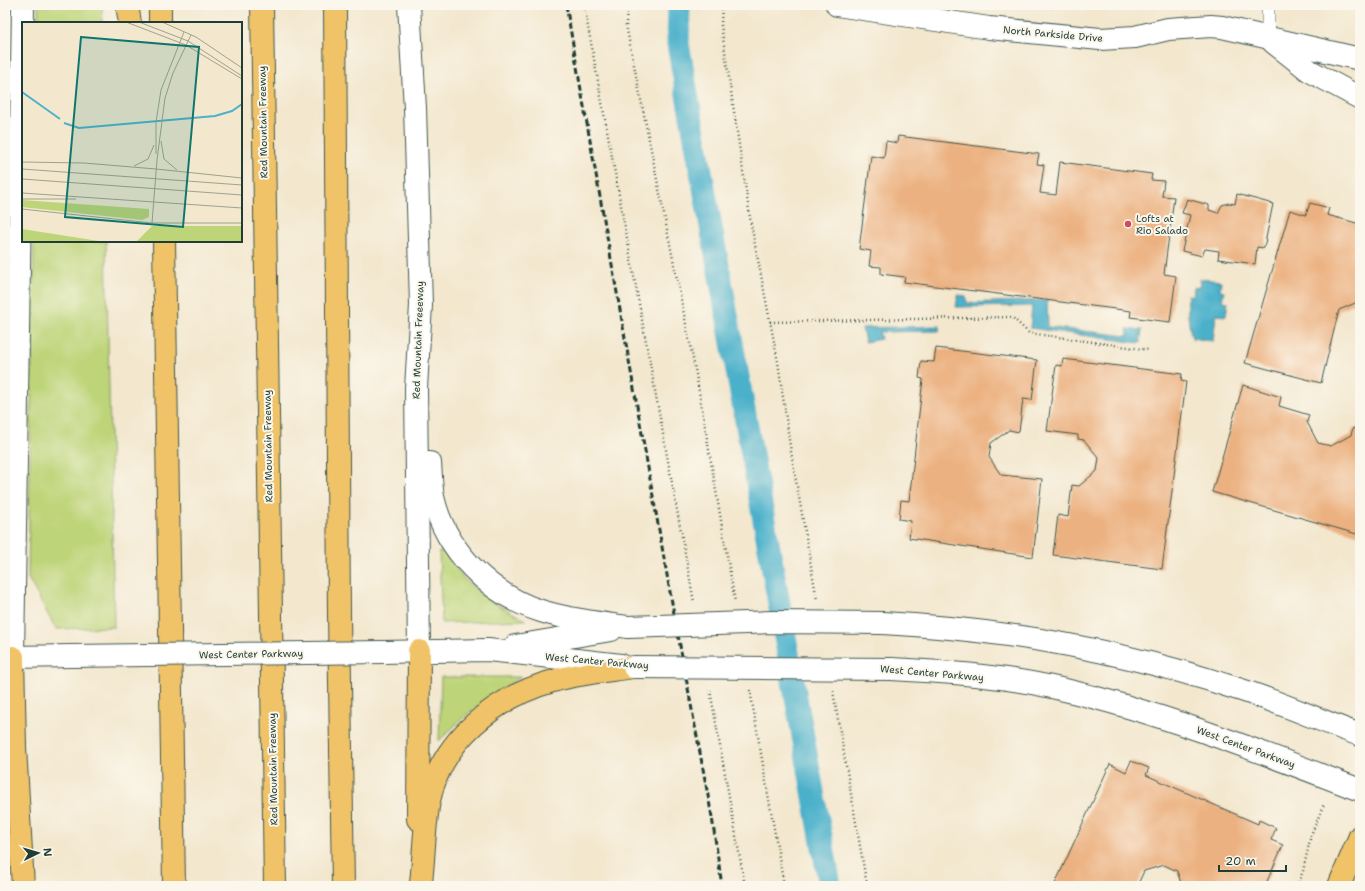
<svg xmlns="http://www.w3.org/2000/svg" width="1365" height="891" font-family="'Shantell Sans',sans-serif">
  <style>
    .green { fill: #bdd478; stroke: #6e8856 }
    .water { fill: #4cb1cb; stroke: #367780 }
    .lines { fill: none; stroke-linecap: round; stroke-linejoin: round }
    .canal { stroke: #4cb1cb; stroke-width: 23 }
    .building { fill: #ecb180 }
    .service-casing { stroke: #3f564b; stroke-width: 14 }
    .minor-casing { stroke: #3f564b; stroke-width: 24 }
    .tertiary-casing { stroke: #3f564b; stroke-width: 24 }
    .primary-casing { stroke: #3f564b; stroke-width: 24 }
    .motorway-casing { stroke: #3f564b; stroke-width: 24 }
    .path { stroke: #3f564b; stroke-width: 2.5; stroke-dasharray: 1 3; stroke-linecap: butt }
    .service { stroke: #fff; stroke-width: 13 }
    .minor { stroke: #fff; stroke-width: 22 }
    .tertiary { stroke: #fff; stroke-width: 22 }
    .primary { stroke: #f1c369; stroke-width: 22 }
    .motorway { stroke: #f1c369; stroke-width: 22 }
    .rail { stroke: #1f3d34; stroke-width: 3; stroke-dasharray: 6 3; stroke-linecap: butt }
    .tertiary-bridge-casing { stroke: #3f564b; stroke-width: 24; stroke-linecap: butt }
    .tertiary-bridge { stroke: #fff; stroke-width: 22 }
    .poi-dot { fill: #d1495b; stroke: #fbf7ec; stroke-width: 1.5 }
    .labels { text-anchor: middle; dominant-baseline: central; stroke-width: 4; stroke-linejoin: round; paint-order: stroke }
    .street-label { font-size: 10px; fill: #1f3d34; stroke: #fbf7ec }
    .poi-label { font-size: 10px; fill: #1f3d34; stroke: #fbf7ec; text-anchor: start }
    .inset-river { fill: none; stroke: #4cb1cb; stroke-width: 2 }
    .inset-road { fill: none; stroke: #9ea390; stroke-width: 1 }
    .view { fill: #0f766e; fill-opacity: 0.15; stroke: #0f766e; stroke-width: 2 }
    .inset-edge { fill: none; stroke: #1f3d34; stroke-width: 2 }
  </style>
  <rect width="100%" height="100%" fill="#fbf7ec"/>
  <filter id="ink" filterUnits="userSpaceOnUse"><feTurbulence type="fractalNoise" baseFrequency=".025" numOctaves="2"/><feDisplacementMap in="SourceGraphic" scale="8" xChannelSelector="R" yChannelSelector="G"/><feConvolveMatrix kernelMatrix="1 2 1 2 8 2 1 2 1" color-interpolation-filters="sRGB"/></filter>
  <filter id="wash" filterUnits="userSpaceOnUse"><feTurbulence type="fractalNoise" baseFrequency=".012" numOctaves="4" result="noise"/><feDisplacementMap in="SourceGraphic" scale="16" xChannelSelector="R" yChannelSelector="G"/><feGaussianBlur stdDeviation="0.9" result="paint"/><feColorMatrix in="noise" values="0 0 0 0 0 0 0 0 0 0 0 0 0 0 0 0 0 1.4 0 .05"/><feComposite in="paint" operator="in"/></filter>
  <g filter="url(#wash)">
    <rect width="100%" height="100%" fill="#f3e7ce"/>
    <g class="green">
      <rect x="38" y="5" width="64" height="18"/>
      <path d="M 34,241 L 106,241 L 114,627 L 56,629 L 28,578 Z"/>
      <path d="M 444,551 L 464,579 L 487,599 L 526,620 L 442,623 L 439,552 Z"/>
      <path d="M 441,677 L 521,677 C 487,697 467,713 439,741 Z"/>
    </g>
    <g class="water">
      <path d="M 1200,279 L 1221,281 L 1220,290 L 1224,291 L 1222,301 L 1228,302 L 1226,316 L 1216,315 L 1213,341 L 1192,338 C 1188,323 1187,310 1188,295 L 1193,296 L 1194,287 L 1199,288 Z"/>
      <path d="M 958,295 L 966,296 L 967,303 L 1047,300 L 1048,327 L 1128,336 L 1127,329 L 1142,330 L 1140,343 L 1030,328 L 1032,306 L 956,307 Z"/>
      <path d="M 940,326 L 939,331 L 879,332 L 881,339 L 865,342 L 862,328 Z"/>
    </g>
    <g class="lines">
      <path class="canal" d="M 679,5 L 678,44 L 830,886"/>
    </g>
    <g id="blocks">
      <g class="building">
        <path d="M 1039,5 L 1053,5 L 1053,8 Z"/>
        <path d="M 898,136 L 1039,154 L 1037,164 L 1044,165 L 1040,193 L 1056,195 L 1060,162 L 1152,174 L 1151,180 L 1164,181 L 1162,196 L 1174,197 L 1164,274 L 1176,276 L 1170,322 L 1130,317 L 1131,311 L 904,282 L 905,277 L 881,274 L 881,267 L 869,266 L 871,251 L 859,249 L 871,156 L 884,158 L 886,141 L 897,143 Z"/>
        <path d="M 1237,194 L 1273,204 L 1264,248 L 1257,247 L 1255,264 L 1218,259 L 1219,251 L 1205,249 L 1202,256 L 1182,251 L 1190,215 L 1182,213 L 1187,199 L 1209,205 L 1209,210 L 1218,213 L 1222,205 L 1229,203 L 1235,204 Z"/>
        <path d="M 1310,203 L 1329,208 L 1327,215 L 1360,224 L 1360,301 L 1339,310 L 1321,383 L 1245,363 L 1290,210 L 1306,215 Z"/>
        <path d="M 936,348 L 1037,360 L 1032,400 L 1023,399 L 1019,432 L 1009,430 L 991,443 L 989,457 L 1001,475 L 1042,479 L 1033,557 L 909,538 L 911,521 L 899,519 L 901,500 L 909,501 L 923,379 L 919,378 L 921,361 L 934,362 Z"/>
        <path d="M 1063,359 L 1182,374 L 1181,381 L 1186,382 L 1162,569 L 1053,555 L 1058,515 L 1068,517 L 1072,485 L 1079,486 L 1097,471 L 1099,458 L 1084,440 L 1078,439 L 1078,435 L 1047,431 L 1056,365 L 1062,366 Z"/>
        <path d="M 1243,385 L 1281,397 L 1279,406 L 1309,415 L 1307,422 L 1318,443 L 1331,446 L 1351,435 L 1353,428 L 1357,429 L 1360,420 L 1360,535 L 1212,492 Z"/>
        <path d="M 1131,761 L 1149,768 L 1146,775 L 1258,824 L 1259,820 L 1276,828 L 1271,840 L 1283,845 L 1265,886 L 1182,886 L 1177,871 L 1164,865 L 1144,871 L 1137,886 L 1054,886 L 1110,764 L 1126,772 Z"/>
      </g>
    </g>
  </g>
  <g filter="url(#ink)">
    <use href="#blocks" fill-opacity="0" stroke="#3f564b" stroke-width="1"/>
    <g class="lines">
      <g class="service-casing">
        <path id="service" d="M 1268,38 L 1268,5"/>
      </g>
      <g class="minor-casing">
        <g id="minor">
          <path d="M 837,5 L 989,28 L 1100,39 L 1135,37 L 1168,29 L 1211,26 L 1222,27 L 1360,59"/>
          <path d="M 1273,42 L 1310,71 L 1360,98"/>
        </g>
      </g>
      <g class="tertiary-casing">
        <g id="tertiary">
          <path d="M 23,5 L 13,657 L 71,656"/>
          <path d="M 409,5 L 415,108 L 421,305 L 416,388 L 419,651"/>
          <path d="M 430,463 C 431,474 431,486 433,497 C 445,550 490,595 541,611 C 569,620 600,623 628,627"/>
          <path d="M 882,623 C 1003,629 1120,650 1235,688 C 1278,701 1318,720 1360,735"/>
          <path d="M 515,646 L 611,630"/>
          <path d="M 383,652 L 488,650 L 621,665"/>
          <path d="M 891,669 C 948,672 1008,676 1065,690 C 1166,714 1263,753 1360,790"/>
        </g>
      </g>
      <g class="primary-casing">
        <path id="primary" d="M 1339,886 L 1360,836"/>
      </g>
      <g class="motorway-casing">
        <g id="motorway">
          <path d="M 127,5 L 130,23"/>
          <path d="M 160,5 L 160,23"/>
          <path d="M 262,5 L 275,886"/>
          <path d="M 335,5 L 339,614 L 343,886"/>
          <path d="M 164,241 L 174,886"/>
          <path d="M 13,657 L 15,747 L 23,886"/>
          <path d="M 418,819 L 419,651"/>
          <path d="M 421,883 C 424,856 424,828 429,801 C 441,740 496,697 553,681 C 579,673 607,671 634,667"/>
        </g>
      </g>
      <g class="path">
        <path d="M 584,5 L 694,602"/>
        <path d="M 627,5 L 626,25 L 696,374 L 735,602"/>
        <path d="M 722,5 L 721,25 L 751,224 L 778,362 L 790,446 L 817,600"/>
        <path d="M 770,322 L 1012,317 L 1029,333 L 1149,350"/>
        <path d="M 710,690 L 745,886"/>
        <path d="M 750,690 L 784,886"/>
        <path d="M 833,691 L 867,886"/>
        <path d="M 1297,886 L 1303,871 L 1311,835 L 1324,804"/>
      </g>
      <use href="#service" class="service"/>
      <use href="#minor" class="minor"/>
      <use href="#tertiary" class="tertiary"/>
      <use href="#primary" class="primary"/>
      <use href="#motorway" class="motorway"/>
      <path class="rail" d="M 566,5 L 670,592 L 712,817 L 722,886"/>
      <g class="tertiary-bridge-casing">
        <g id="tertiary-bridge">
          <path d="M 628,627 L 773,622 L 882,623"/>
          <path d="M 71,656 L 383,652"/>
          <path d="M 634,667 L 891,669"/>
        </g>
      </g>
      <use href="#tertiary-bridge" class="tertiary-bridge"/>
    </g>
  </g>
  <circle class="poi-dot" cx="1128" cy="224" r="4"/>
  <g class="labels">
    <g class="street-label">
      <text transform="translate(1053 34) rotate(5)">North Parkside Drive</text>
      <text transform="translate(263 122) rotate(-91)">Red Mountain Freeway</text>
      <text transform="translate(418 340) rotate(-88)">Red Mountain Freeeway</text>
      <text transform="translate(268 446) rotate(-91)">Red Mountain Freeway</text>
      <text transform="translate(251 654) rotate(-1)">West Center Parkway</text>
      <text transform="translate(597 661) rotate(5)">West Center Parkway</text>
      <text transform="translate(932 673) rotate(5)">West Center Parkway</text>
      <text transform="translate(1246 747) rotate(20)">West Center Parkway</text>
      <text transform="translate(273 769) rotate(-91)">Red Mountain Freeway</text>
    </g>
    <g class="poi-label">
      <text x="1136" y="218">Lofts at<tspan x="1136" dy="12">Rio Salado</tspan></text>
    </g>
  </g>
  <g transform="translate(22 22)">
    <rect width="220" height="220" fill="#f3e7ce"/>
    <path d="M 0,178 L 127,187 L 127,195 L 120,198 L 0,185 ZM 130,204 L 220,204 L 220,220 L 114,220 ZM 0,207 L 83,220 L 0,220 Z" fill="#bdd478"/>
    <path class="inset-river" d="M 0,70 L 38,97M 42,101 L 57,106 L 193,94 L 210,89 L 220,82"/>
    <path class="inset-road" d="M 104,0 L 164,23 L 220,57M 117,0 L 166,19 L 220,54M 140,0 L 174,15 L 220,46M 139,119 L 142,137 L 155,148M 134,132 L 134,100 L 139,68 L 162,10M 0,140 L 62,141 L 134,147M 112,144 L 126,137 L 132,123M 0,147 L 220,163M 134,147 L 220,156M 0,157 L 220,173M 0,171 L 220,186M 0,177 L 54,177M 0,187 L 130,201 L 135,138 L 143,76 L 151,51 L 169,13M 130,201 L 220,201"/>
    <path class="view" d="M 59,15 L 177,25 L 161,205 L 43,195 Z"/>
    <rect width="220" height="220" class="inset-edge"/>
  </g>
  <rect width="1365" height="891" fill="none" stroke="#fbf7ec" stroke-width="20"/>
  <g transform="translate(38 853) rotate(85)" stroke="#fbf7ec" stroke-width="3" paint-order="stroke">
  <path d="M0-3L7 15L0 10L-7 15Z" fill="#1f3d34"/>
  <text y="-6" font-size="11" font-weight="bold" text-anchor="middle" fill="#1f3d34">N</text>
  </g>
  <path d="M1219 865v6h67v-6" fill="none" stroke="#1f3d34" stroke-width="2"/>
  <text x="1225" y="865" font-size="12" fill="#1f3d34" stroke="#fbf7ec" stroke-width="3" paint-order="stroke">20 m</text>
</svg>
